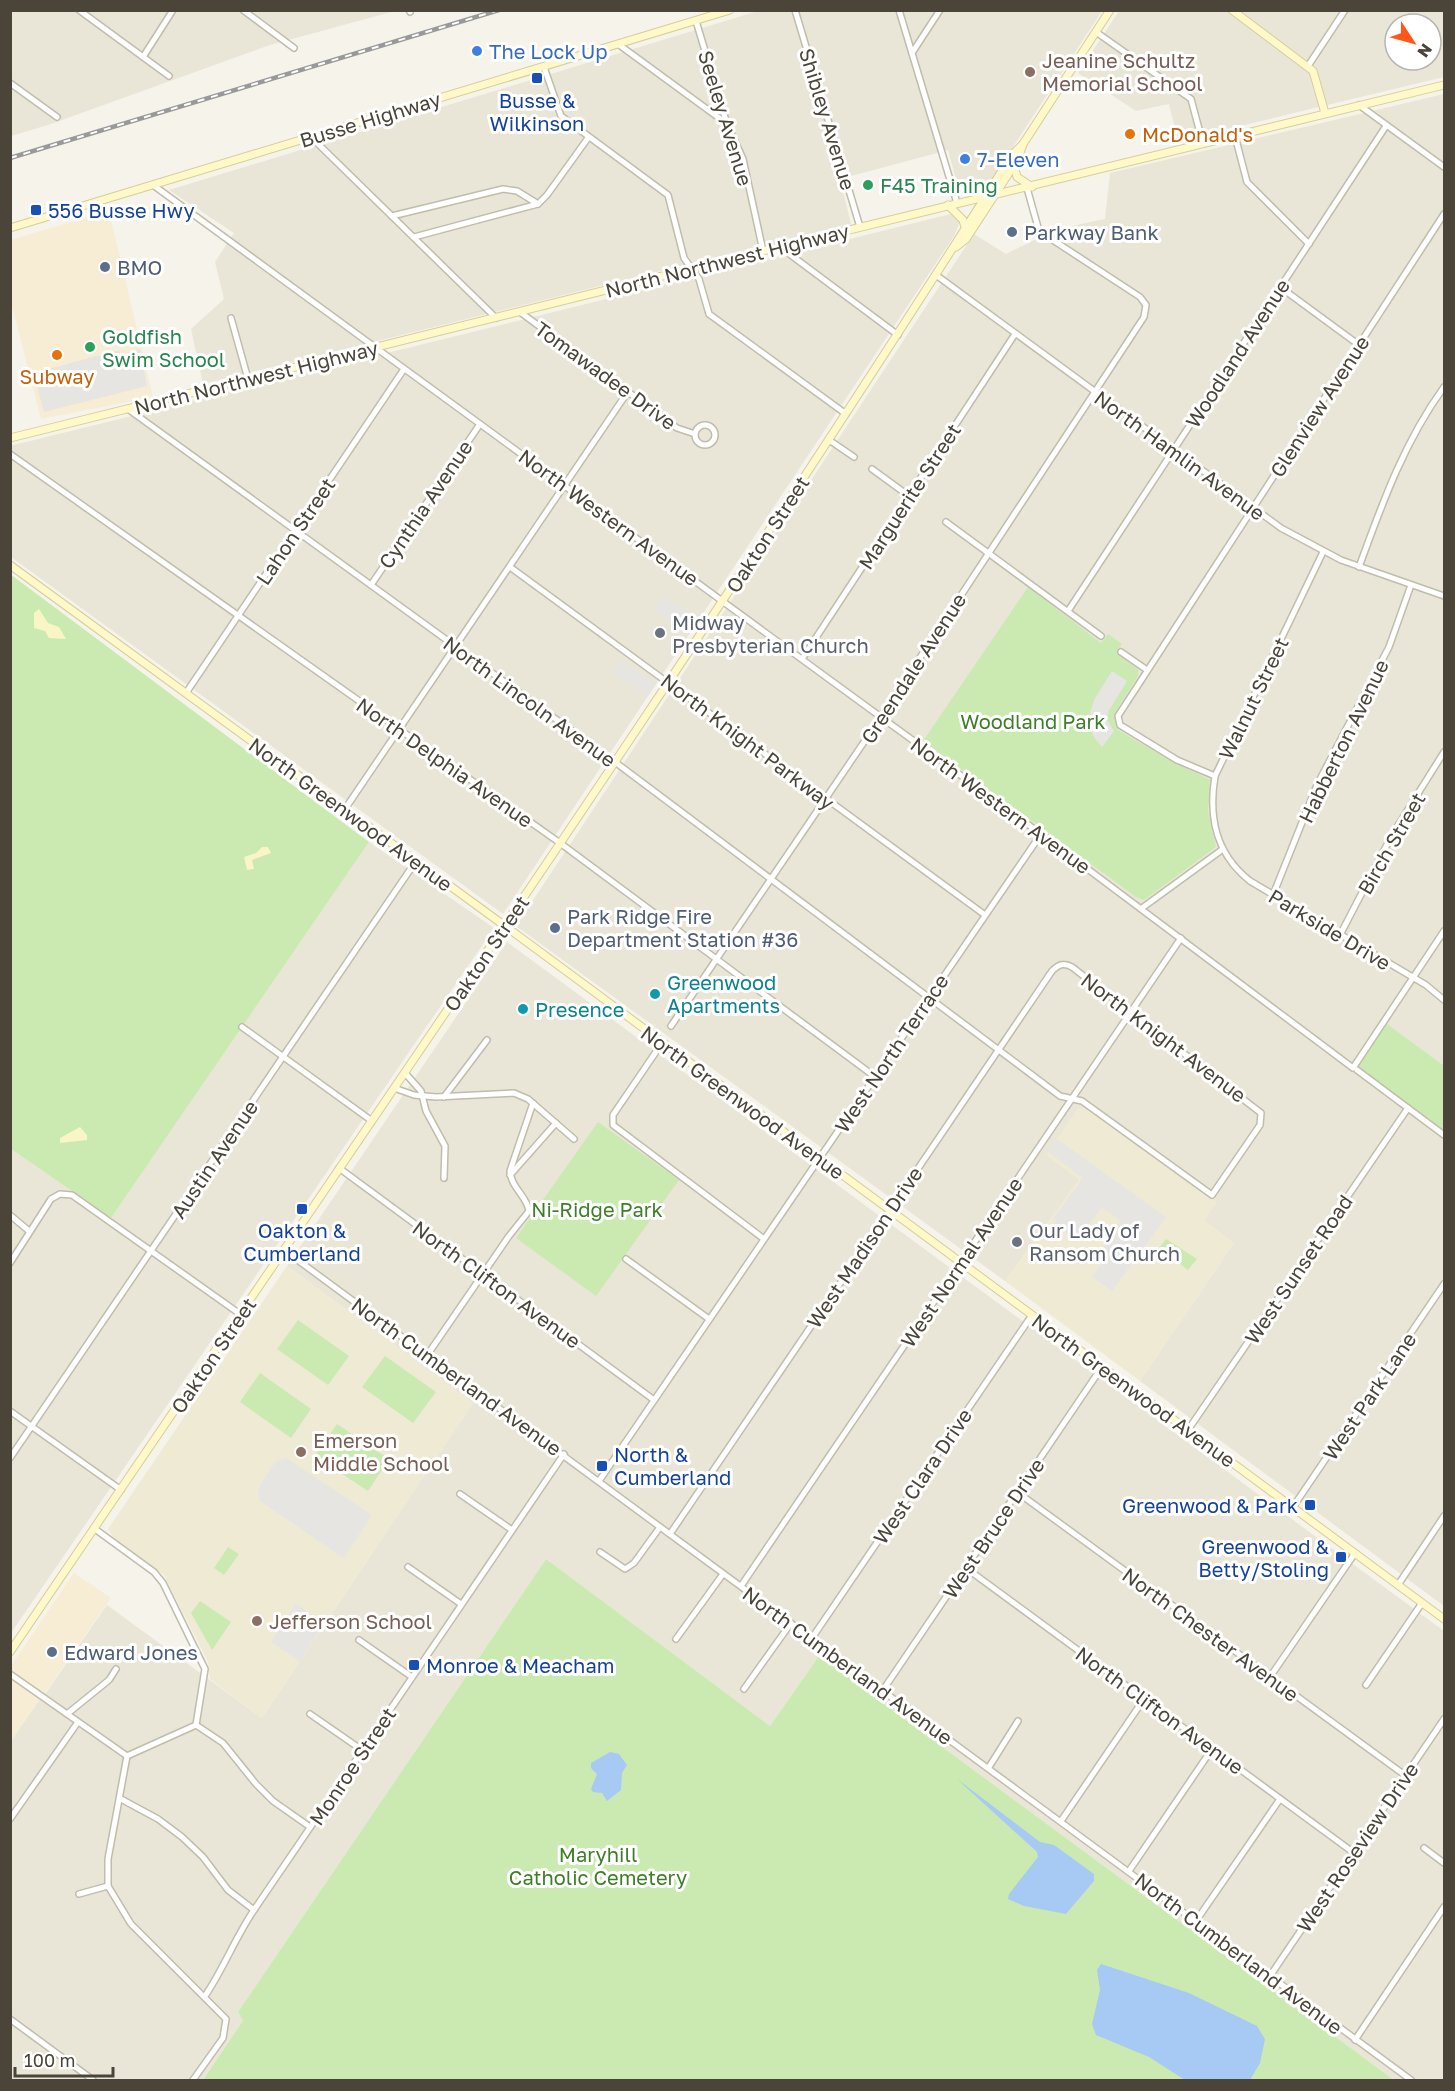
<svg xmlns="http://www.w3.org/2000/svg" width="1455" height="2091" font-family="'Golos Text',sans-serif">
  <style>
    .residential { fill: #e9e6d8; fill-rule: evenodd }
    .commercial { fill: #f7edd5 }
    .education { fill: #efead4 }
    .green { fill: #caeab2 }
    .sand { fill: #f9f5c6 }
    .parking { fill: #e7e5e2 }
    .water { fill: #a6caf3 }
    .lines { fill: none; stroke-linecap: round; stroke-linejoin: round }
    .street-casing { stroke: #c1bdac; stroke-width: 8 }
    .secondary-casing { stroke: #d6cd99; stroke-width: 9 }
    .street { stroke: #fff; stroke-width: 5 }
    .secondary { stroke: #fff9ca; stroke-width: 7 }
    .rail-casing { stroke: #999; stroke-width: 4.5 }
    .rail { stroke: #fff; stroke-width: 2; stroke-dasharray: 7; stroke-linecap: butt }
    .shop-dot { fill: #3f7fe0; stroke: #fff; stroke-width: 2 }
    .education-dot { fill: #8d6e63; stroke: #fff; stroke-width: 2 }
    .transit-dot { fill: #1a4fb4; stroke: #fff; stroke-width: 2 }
    .food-dot { fill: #e8710a; stroke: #fff; stroke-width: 2 }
    .leisure-dot { fill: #2e9e5b; stroke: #fff; stroke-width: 2 }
    .service-dot { fill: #5c6f8a; stroke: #fff; stroke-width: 2 }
    .worship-dot { fill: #6b7280; stroke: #fff; stroke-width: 2 }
    .culture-dot { fill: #0f9aa8; stroke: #fff; stroke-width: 2 }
    .labels { text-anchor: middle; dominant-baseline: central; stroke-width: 6; stroke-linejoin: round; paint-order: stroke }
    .shop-label { font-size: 20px; fill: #366cbe; stroke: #fff; text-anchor: start }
    .education-label { font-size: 20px; fill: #785e54; stroke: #fff; text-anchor: start }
    .transit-label { font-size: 20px; fill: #164399; stroke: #fff; text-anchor: start }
    .street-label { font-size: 20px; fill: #4a4538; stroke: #fff }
    .food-label { font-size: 20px; fill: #c56008; stroke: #fff; text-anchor: start }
    .leisure-label { font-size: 20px; fill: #27864d; stroke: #fff; text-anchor: start }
    .service-label { font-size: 20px; fill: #4e5e75; stroke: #fff; text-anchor: start }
    .worship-label { font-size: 20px; fill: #5b616d; stroke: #fff; text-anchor: start }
    .park-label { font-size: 20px; fill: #3e7e28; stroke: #fff }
    .culture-label { font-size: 20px; fill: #0d838f; stroke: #fff; text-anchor: start }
  </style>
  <rect width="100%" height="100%" fill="#f5f3ea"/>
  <g class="residential">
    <path d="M 11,11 L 395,11 L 270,45 L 51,124 L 11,136 Z"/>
    <path d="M 758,11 L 1102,11 L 986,188 L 960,194 L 948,150 L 840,179 L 851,224 L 203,384 L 191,329 L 224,299 L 215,262 L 234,233 L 169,190 Z"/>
    <path d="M 1119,11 L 1444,11 L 1444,77 L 1178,141 L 1169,104 L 1136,111 L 1078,73 ZM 1395,24 L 1431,24 L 1431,60 L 1395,60 Z"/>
    <path d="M 1444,94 L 1444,1606 L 1140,1381 L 1234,1243 L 1204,1221 L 1216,1202 L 1079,1180 L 1005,1281 L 516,926 L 974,234 L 1006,254 L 1057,229 L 1105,219 L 1110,173 Z"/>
    <path d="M 951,214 L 960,222 L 954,236 L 503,914 L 11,557 L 10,446 Z"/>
    <path d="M 369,842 L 494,928 L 11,1633 L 11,1149 L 111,1218 Z"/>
    <path d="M 507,942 L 1444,1631 L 1444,2080 L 1394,2080 L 819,1656 L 770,1726 L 546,1559 L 238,2012 L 244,2021 L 203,2080 L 11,2080 L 11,1741 L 41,1696 L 43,1697 L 107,1605 L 262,1718 L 473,1403 L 287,1266 Z"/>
  </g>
  <g class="commercial">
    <path d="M 109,211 L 153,397 L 41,419 L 11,302 L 10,240 Z"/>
    <path d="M 74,1573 L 111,1598 L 11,1741 L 11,1666 Z"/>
  </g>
  <g class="education">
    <path d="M 1088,1107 L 1217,1202 L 1204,1221 L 1234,1243 L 1140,1381 L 1005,1281 L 1079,1180 L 1046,1155 L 1078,1108 Z"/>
    <path d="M 287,1266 L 473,1403 L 262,1718 L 210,1679 L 208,1662 L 164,1575 L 113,1537 L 108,1529 Z"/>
  </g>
  <g class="green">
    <path d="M 10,574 L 369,842 L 111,1218 L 11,1149 Z"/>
    <path d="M 1028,587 L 1101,643 L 1108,634 L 1122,644 L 1116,653 L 1138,669 L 1138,676 L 1114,714 L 1118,730 L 1164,757 L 1210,780 L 1208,812 L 1216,847 L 1144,900 L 1136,897 L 923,741 Z"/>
    <path d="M 1387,1024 L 1444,1066 L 1444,1131 L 1357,1067 Z"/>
    <path d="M 598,1122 L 679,1180 L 596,1296 L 516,1238 Z"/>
    <path d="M 1166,1239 L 1197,1259 L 1188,1270 L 1159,1248 Z"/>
    <path d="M 298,1320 L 349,1356 L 328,1385 L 277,1349 Z"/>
    <path d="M 385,1356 L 436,1392 L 413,1423 L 362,1387 Z"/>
    <path d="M 260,1373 L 311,1409 L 291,1438 L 240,1402 Z"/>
    <path d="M 337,1424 L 389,1459 L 368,1491 L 315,1456 Z"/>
    <path d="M 228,1547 L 239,1554 L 224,1575 L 214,1568 Z"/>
    <path d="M 546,1559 L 770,1726 L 819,1656 L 1394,2080 L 203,2080 L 243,2021 L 238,2012 Z"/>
    <path d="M 200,1601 L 231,1622 L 212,1650 L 191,1613 Z"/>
  </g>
  <g class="sand">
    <path d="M 39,609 L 48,623 L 59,627 L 66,639 L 49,638 L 45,631 L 34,628 L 34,613 Z"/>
    <path d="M 262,847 L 268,847 L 271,853 L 252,860 L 254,869 L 247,870 L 244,857 L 256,853 Z"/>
    <path d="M 80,1127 L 87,1135 L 87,1140 L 60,1143 L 60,1138 Z"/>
  </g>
  <g class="parking">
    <path d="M 140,349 L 147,386 L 44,412 L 33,373 L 119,350 L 121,354 Z"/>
    <path d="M 664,596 L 695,617 L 684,632 L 654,610 Z"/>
    <path d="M 621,660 L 656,684 L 647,697 L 612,672 Z"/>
    <path d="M 1112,671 L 1127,681 L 1108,712 L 1107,720 L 1114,731 L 1102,747 L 1093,736 L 1089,715 L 1095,698 Z"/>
    <path d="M 1057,1139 L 1166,1217 L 1112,1291 L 1092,1277 L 1103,1262 L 1096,1256 L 1121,1221 L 1102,1207 L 1077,1241 L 1054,1224 L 1057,1220 L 1053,1219 L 1083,1178 L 1048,1152 Z"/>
    <path d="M 286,1458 L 372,1515 L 344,1558 L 260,1501 L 258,1494 L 260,1486 L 275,1462 Z"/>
    <path d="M 296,1604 L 325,1623 L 300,1661 L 271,1642 Z"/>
  </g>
  <g class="water">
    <path d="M 610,1752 L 619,1754 L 627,1765 L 622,1773 L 621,1790 L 607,1801 L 602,1793 L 593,1792 L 591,1789 L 597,1774 L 591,1768 L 591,1763 Z"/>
    <path d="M 957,1779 L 1040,1842 L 1054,1845 L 1094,1874 L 1094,1881 L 1066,1914 L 1024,1906 L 1008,1899 L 1009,1894 L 1038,1857 L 1037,1852 Z"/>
    <path d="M 1101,1964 L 1189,1993 L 1257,2026 L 1265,2039 L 1260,2063 L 1250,2080 L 1185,2080 L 1149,2057 L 1096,2035 L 1092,2024 L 1100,1990 L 1097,1970 Z"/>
  </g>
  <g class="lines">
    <g class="street-casing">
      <g id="street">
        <path d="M 79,10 L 169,76"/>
        <path d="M 243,10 L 294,48"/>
        <path d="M 409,10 L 410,12"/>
        <path d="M 795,10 L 860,227"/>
        <path d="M 899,10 L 957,203"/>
        <path d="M 696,21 L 727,124 L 743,159 L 763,251"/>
        <path d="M 1096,32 L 1191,99 L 1203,144"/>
        <path d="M 618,44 L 726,123"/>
        <path d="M 912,53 L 940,10"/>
        <path d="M 143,57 L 173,10"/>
        <path d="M 1308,66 L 1345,10"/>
        <path d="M 544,67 L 561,116 L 668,195 L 684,258 L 699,279 L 709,314 L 846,414"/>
        <path d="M 10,83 L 57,117"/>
        <path d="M 1359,105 L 1444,167"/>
        <path d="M 1235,136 L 1247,182 L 1309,244"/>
        <path d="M 311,137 L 496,318"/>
        <path d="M 153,185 L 1041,834 L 1353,1068 L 1444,931"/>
        <path d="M 392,216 L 503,189 L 517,191 L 538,204"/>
        <path d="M 414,237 L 538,204 L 547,195 L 588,138"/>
        <path d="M 780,247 L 898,335"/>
        <path d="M 936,275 L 1281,528 L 1341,560 L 1444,596"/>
        <path d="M 1280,287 L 1359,345"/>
        <path d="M 520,312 L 677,428 L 695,434"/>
        <path d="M 231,318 L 248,379"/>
        <path d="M 128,409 L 615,762 L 1060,1096 L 1082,1101 L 1212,1195 L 1260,1125 L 1261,1113 L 1072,967 C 1063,962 1058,965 1052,971 C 925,1159 797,1346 670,1534"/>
        <circle cx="705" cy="435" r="10"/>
        <path d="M 829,440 L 854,457"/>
        <path d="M 10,454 L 560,843 L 874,1076"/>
        <path d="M 872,469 L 909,496"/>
        <path d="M 946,522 L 1101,636"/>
        <path d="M 1323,552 L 1215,776 C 1208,818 1216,854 1250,881 L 1426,985 L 1444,1000"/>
        <path d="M 510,567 L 985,915"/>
        <path d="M 1359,567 C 1382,504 1404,442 1444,387"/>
        <path d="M 371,585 L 480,424"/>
        <path d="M 1068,611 L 1386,126"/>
        <path d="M 1121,652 L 1147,670"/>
        <path d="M 802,659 L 1015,334"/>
        <path d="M 186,693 L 404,369"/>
        <path d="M 1215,776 L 1177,760 L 1120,725 L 1118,716 L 1444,214"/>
        <path d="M 345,809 L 627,393"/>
        <path d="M 1273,895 L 1317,785 L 1389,647 L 1411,585"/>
        <path d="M 1142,908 L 1223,849"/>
        <path d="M 1340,935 L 1392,835 L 1444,752"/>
        <path d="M 671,1026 L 881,717 L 1144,317 L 1146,305 L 1140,297 L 1039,231 L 1027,188"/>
        <path d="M 242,1027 L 372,1121"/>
        <path d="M 662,1043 L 613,1115 L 613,1125 L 764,1239"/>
        <path d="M 1357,1070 L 1444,1135"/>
        <path d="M 405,1073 L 421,1091 L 426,1111 L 445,1146 L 444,1178"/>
        <path d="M 394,1088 L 414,1095 L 436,1097 L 514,1093 L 528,1099 L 574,1139"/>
        <path d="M 444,1097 L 487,1040"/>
        <path d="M 339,1168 L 654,1400"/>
        <path d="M 510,1175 L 556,1123"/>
        <path d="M 10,1215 L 29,1231"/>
        <path d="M 284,1250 L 1411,2080"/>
        <path d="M 626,1259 L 709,1319"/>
        <path d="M 10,1263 L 51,1199 L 60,1194 L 72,1195 L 240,1314"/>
        <path d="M 428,1354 L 509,1236 L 529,1211 C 527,1196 511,1188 510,1171 L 533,1103"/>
        <path d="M 10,1411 L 121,1490"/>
        <path d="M 1188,1430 L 1408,1108"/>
        <path d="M 10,1458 L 416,861"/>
        <path d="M 599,1481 L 1041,834"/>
        <path d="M 1017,1492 L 1406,1776"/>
        <path d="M 460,1494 L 512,1530"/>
        <path d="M 1293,1507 L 1444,1284"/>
        <path d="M 95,1529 L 154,1572 L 163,1583 L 205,1669 L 196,1725 L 127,1756"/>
        <path d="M 600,1552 L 625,1569 L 634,1563 L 660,1527"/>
        <path d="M 408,1567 L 461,1604"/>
        <path d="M 966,1568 L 1354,1853"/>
        <path d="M 1398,1585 L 1444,1516"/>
        <path d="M 741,1586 L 1181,938"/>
        <path d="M 812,1638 L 1032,1315"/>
        <path d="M 676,1639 L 723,1574"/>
        <path d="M 359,1640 L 412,1677"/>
        <path d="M 10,1674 L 127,1756"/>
        <path d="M 1270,1677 L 1355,1553"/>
        <path d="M 1366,1685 L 1422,1603"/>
        <path d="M 744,1689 L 791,1623"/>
        <path d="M 883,1690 L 1102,1367"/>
        <path d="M 67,1714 L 109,1680 L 116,1669"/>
        <path d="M 310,1714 L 362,1750"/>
        <path d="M 196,1725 L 223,1743 L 256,1784 L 273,1801 L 310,1827"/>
        <path d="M 127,1756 L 108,1859 L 108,1886 L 131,1924 L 226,2019 L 223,2038 L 193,2080"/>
        <path d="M 989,1767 L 1018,1721"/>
        <path d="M 121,1799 L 158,1819 L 182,1837 L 203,1857 L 228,1890 L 254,1910"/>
        <path d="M 10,1819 L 78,1722"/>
        <path d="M 1061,1821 L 1144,1699"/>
        <path d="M 1424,1848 L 1444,1863"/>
        <path d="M 1129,1871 L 1212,1749"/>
        <path d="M 79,1894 L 108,1886"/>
        <path d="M 1196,1921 L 1280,1799"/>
        <path d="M 1270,1976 L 1444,1719"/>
        <path d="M 205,1996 C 224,1968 235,1938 254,1910 L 564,1454"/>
        <path d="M 10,2019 L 93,2080"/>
        <path d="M 1355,2040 L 1444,1907"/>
      </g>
    </g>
    <g class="secondary-casing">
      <g id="secondary">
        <path d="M 1232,10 L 1313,71 L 1325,113"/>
        <path d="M 1014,166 L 1017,177 L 1032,187"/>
        <path d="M 948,205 L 963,220 L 965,227"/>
        <path d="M 10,228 L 730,10"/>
        <path d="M 956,247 L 966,239 L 1018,159 L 1023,144"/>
        <path d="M 10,438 L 763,251 L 1444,85"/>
        <path d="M 10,565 L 505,926 L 1444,1619"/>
        <path d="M 10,1652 C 347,1155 691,662 1012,155 L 1023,144 L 1110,10"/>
      </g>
    </g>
    <use href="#street" class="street"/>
    <use href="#secondary" class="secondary"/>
    <g class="rail-casing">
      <path id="rail" d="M 10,158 L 499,10"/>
    </g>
    <use href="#rail" class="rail"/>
  </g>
  <g class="shop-dot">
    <circle cx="477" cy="51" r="6"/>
    <circle cx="965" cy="159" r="6"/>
  </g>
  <g class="education-dot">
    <circle cx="1030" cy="72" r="6"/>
    <circle cx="301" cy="1452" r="6"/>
    <circle cx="257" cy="1621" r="6"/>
  </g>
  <g class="transit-dot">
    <rect x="531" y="72" width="12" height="12" rx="3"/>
    <rect x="30" y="204" width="12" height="12" rx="3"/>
    <rect x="296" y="1203" width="12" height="12" rx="3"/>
    <rect x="596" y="1460" width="12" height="12" rx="3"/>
    <rect x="1304" y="1499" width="12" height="12" rx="3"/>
    <rect x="1335" y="1551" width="12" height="12" rx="3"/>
    <rect x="408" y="1659" width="12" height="12" rx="3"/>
  </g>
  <g class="food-dot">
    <circle cx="1130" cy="134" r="6"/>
    <circle cx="57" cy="355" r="6"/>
  </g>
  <g class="leisure-dot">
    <circle cx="868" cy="185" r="6"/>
    <circle cx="90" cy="347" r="6"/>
  </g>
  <g class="service-dot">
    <circle cx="1012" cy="232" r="6"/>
    <circle cx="105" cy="267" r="6"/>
    <circle cx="555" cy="928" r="6"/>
    <circle cx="52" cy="1652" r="6"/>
  </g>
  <g class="worship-dot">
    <circle cx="660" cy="633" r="6"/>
    <circle cx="1017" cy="1242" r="6"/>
  </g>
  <g class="culture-dot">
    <circle cx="655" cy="994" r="6"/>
    <circle cx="523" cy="1009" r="6"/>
  </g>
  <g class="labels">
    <g class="shop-label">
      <text x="489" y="51">The Lock Up</text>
      <text x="977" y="159">7-Eleven</text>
    </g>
    <g class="education-label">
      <text x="1042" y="60">Jeanine Schultz<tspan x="1042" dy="23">Memorial School</tspan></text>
      <text x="313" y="1440">Emerson<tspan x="313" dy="23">Middle School</tspan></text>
      <text x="269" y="1621">Jefferson School</text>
    </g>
    <g class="transit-label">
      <text x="537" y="100" text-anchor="middle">Busse &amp;<tspan x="537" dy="23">Wilkinson</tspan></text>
      <text x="48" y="210">556 Busse Hwy</text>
      <text x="302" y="1230" text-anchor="middle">Oakton &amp;<tspan x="302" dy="23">Cumberland</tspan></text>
      <text x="614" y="1454">North &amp;<tspan x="614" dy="23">Cumberland</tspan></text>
      <text x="1298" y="1505" text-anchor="end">Greenwood &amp; Park</text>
      <text x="1329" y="1546" text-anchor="end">Greenwood &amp;<tspan x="1329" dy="23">Betty/Stoling</tspan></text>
      <text x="426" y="1665">Monroe &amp; Meacham</text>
    </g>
    <g class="street-label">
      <text transform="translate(726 118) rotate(73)">Seeley Avenue</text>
      <text transform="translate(370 119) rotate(-17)">Busse Highway</text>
      <text transform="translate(828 119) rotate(73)">Shibley Avenue</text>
      <text transform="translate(727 260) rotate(-14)">North Northwest Highway</text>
      <text transform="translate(1237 353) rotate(-57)">Woodland Avenue</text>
      <text transform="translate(606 375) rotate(36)">Tomawadee Drive</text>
      <text transform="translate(256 377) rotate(-14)">North Northwest Highway</text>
      <text transform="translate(1319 406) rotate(-57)">Glenview Avenue</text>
      <text transform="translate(1180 455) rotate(36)">North Hamlin Avenue</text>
      <text transform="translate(909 496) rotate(-57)">Marguerite Street</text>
      <text transform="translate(425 504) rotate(-56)">Cynthia Avenue</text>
      <text transform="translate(609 517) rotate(36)">North Western Avenue</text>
      <text transform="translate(295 531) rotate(-56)">Lahon Street</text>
      <text transform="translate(767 534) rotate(-57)">Oakton Street</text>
      <text transform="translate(913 668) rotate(-57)">Greendale Avenue</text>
      <text transform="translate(1253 698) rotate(-64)">Walnut Street</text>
      <text transform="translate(530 701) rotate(36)">North Lincoln Avenue</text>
      <text transform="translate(748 741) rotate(37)">North Knight Parkway</text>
      <text transform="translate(1343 741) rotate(-64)">Habberton Avenue</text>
      <text transform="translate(445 762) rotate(35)">North Delphia Avenue</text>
      <text transform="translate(1001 805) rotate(36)">North Western Avenue</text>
      <text transform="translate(351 814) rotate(36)">North Greenwood Avenue</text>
      <text transform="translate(1391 843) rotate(-60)">Birch Street</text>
      <text transform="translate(1330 929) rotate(31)">Parkside Drive</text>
      <text transform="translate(486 953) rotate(-56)">Oakton Street</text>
      <text transform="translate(1164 1037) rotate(37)">North Knight Avenue</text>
      <text transform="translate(891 1053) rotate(-56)">West North Terrace</text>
      <text transform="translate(743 1102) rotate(36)">North Greenwood Avenue</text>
      <text transform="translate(214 1159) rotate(-56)">Austin Avenue</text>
      <text transform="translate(864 1247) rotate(-56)">West Madison Drive</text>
      <text transform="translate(961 1262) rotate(-56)">West Normal Avenue</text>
      <text transform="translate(1298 1269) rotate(-56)">West Sunset Road</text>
      <text transform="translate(497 1284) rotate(36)">North Clifton Avenue</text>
      <text transform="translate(213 1355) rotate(-56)">Oakton Street</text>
      <text transform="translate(457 1376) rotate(36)">North Cumberland Avenue</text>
      <text transform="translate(1134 1390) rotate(36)">North Greenwood Avenue</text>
      <text transform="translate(1369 1396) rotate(-56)">West Park Lane</text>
      <text transform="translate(922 1476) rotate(-56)">West Clara Drive</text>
      <text transform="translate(993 1528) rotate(-56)">West Bruce Drive</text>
      <text transform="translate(1211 1634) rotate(36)">North Chester Avenue</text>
      <text transform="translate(848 1665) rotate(36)">North Cumberland Avenue</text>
      <text transform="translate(1160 1710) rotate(36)">North Clifton Avenue</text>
      <text transform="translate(352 1766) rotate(-56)">Monroe Street</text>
      <text transform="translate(1357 1847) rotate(-56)">West Roseview Drive</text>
      <text transform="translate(1239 1953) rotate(37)">North Cumberland Avenue</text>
    </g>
    <g class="food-label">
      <text x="1142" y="134">McDonald's</text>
      <text x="57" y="376" text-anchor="middle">Subway</text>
    </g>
    <g class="leisure-label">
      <text x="880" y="185">F45 Training</text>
      <text x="102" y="336">Goldfish<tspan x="102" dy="23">Swim School</tspan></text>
    </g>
    <g class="service-label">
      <text x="1024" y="232">Parkway Bank</text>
      <text x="117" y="267">BMO</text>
      <text x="567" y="916">Park Ridge Fire<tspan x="567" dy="23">Department Station #36</tspan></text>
      <text x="64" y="1652">Edward Jones</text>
    </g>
    <g class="worship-label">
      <text x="672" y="622">Midway<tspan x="672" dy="23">Presbyterian Church</tspan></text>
      <text x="1029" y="1230">Our Lady of<tspan x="1029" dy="23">Ransom Church</tspan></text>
    </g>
    <g class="park-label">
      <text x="1033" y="721">Woodland Park</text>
      <text x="597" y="1209">Ni-Ridge Park</text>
      <text x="598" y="1854">Maryhill<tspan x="598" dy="23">Catholic Cemetery</tspan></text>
    </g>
    <g class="culture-label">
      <text x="667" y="982">Greenwood<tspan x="667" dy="23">Apartments</tspan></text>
      <text x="535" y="1009">Presence</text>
    </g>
  </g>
  <rect width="1455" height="2091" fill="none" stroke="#4a4538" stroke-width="24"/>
  <g transform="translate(1413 42) rotate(126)"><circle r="28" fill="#ffffff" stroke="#b7b5af" stroke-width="1.5"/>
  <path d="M0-4.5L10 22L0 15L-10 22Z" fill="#ff5718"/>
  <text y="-9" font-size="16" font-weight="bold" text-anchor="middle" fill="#4a4538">N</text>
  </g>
  <path d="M15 2067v9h98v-9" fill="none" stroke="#4a4538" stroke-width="3"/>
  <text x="24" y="2067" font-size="18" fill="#4a4538" stroke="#ffffff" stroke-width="4.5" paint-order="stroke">100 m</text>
</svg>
